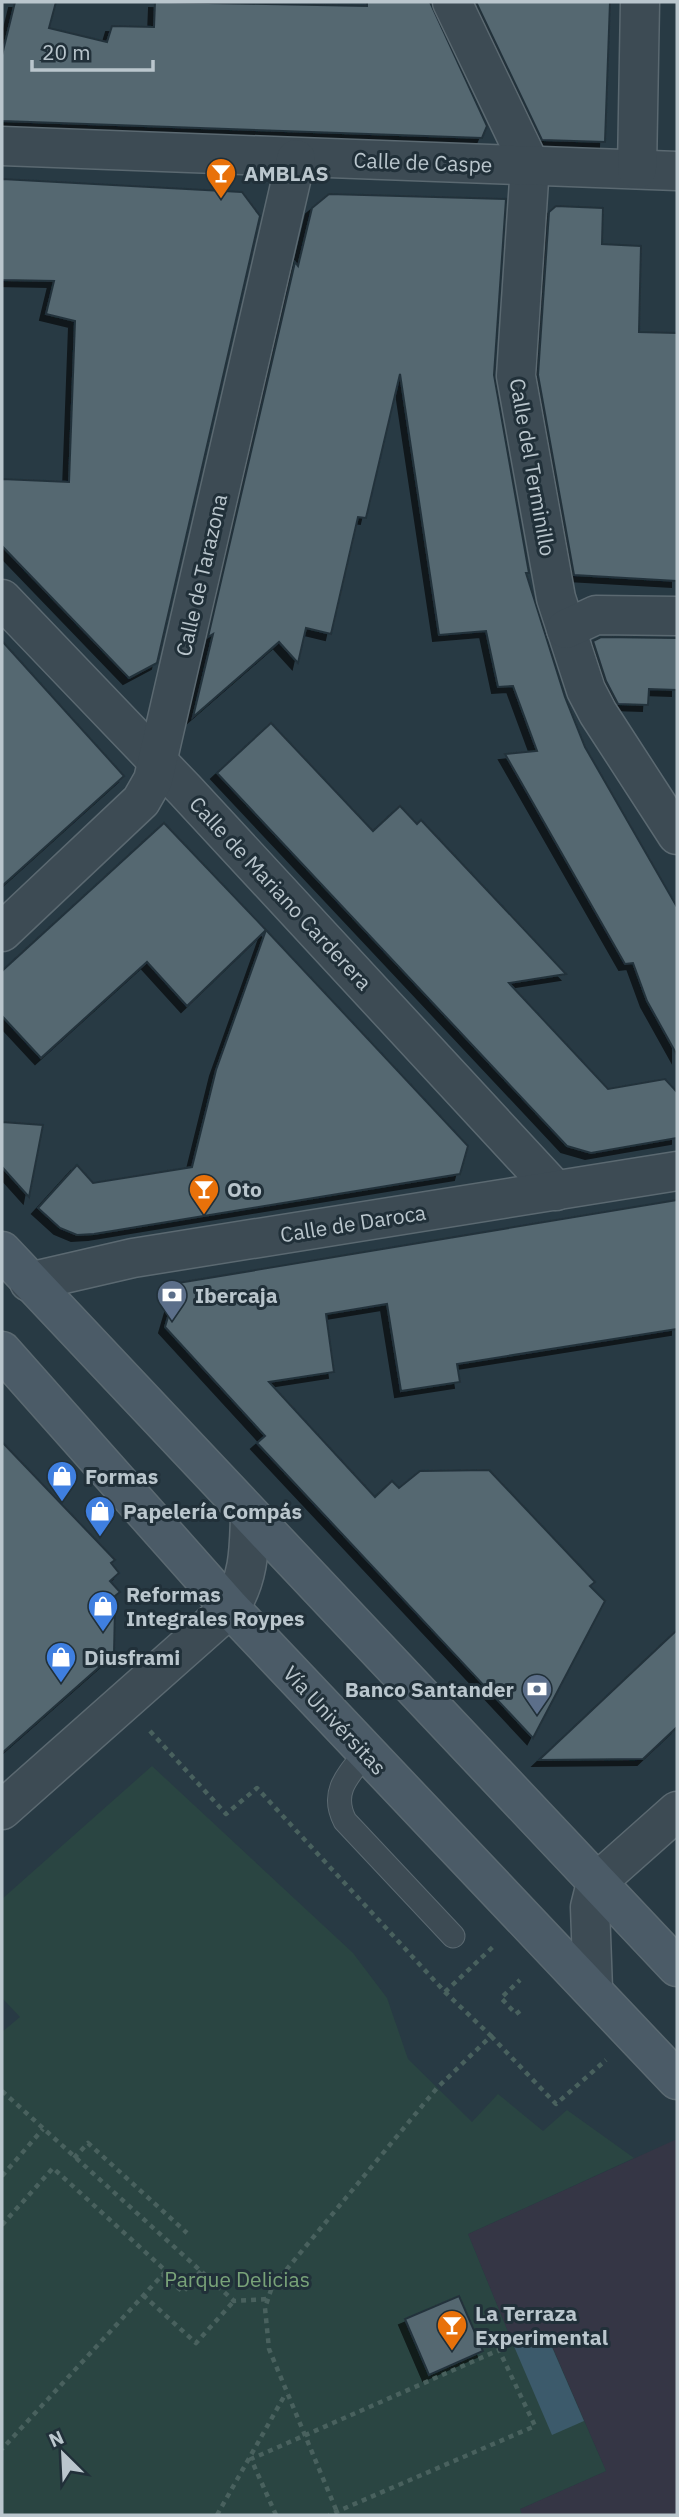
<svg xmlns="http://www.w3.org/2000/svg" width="679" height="2517" font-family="'IBM Plex Sans',sans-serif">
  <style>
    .medical { fill: #353645 }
    .green { fill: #2a4542 }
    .water { fill: #3c5a6b }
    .building { fill: #546771; stroke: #23323b; stroke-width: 2; filter: url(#shadow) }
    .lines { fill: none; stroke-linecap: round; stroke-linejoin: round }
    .lane-casing { stroke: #5b6971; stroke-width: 25 }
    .street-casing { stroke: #5b6971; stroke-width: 41 }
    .secondary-casing { stroke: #5b6971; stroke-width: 41 }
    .path { stroke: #49615e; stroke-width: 4.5; stroke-dasharray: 5 5; stroke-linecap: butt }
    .lane { stroke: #3d4b54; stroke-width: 23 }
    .street { stroke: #3d4b54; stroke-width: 38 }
    .secondary { stroke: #4b5b67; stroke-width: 38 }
    .labels { text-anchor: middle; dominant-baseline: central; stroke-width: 6; stroke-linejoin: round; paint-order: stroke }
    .street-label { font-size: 21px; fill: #bac6cd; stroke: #213039 }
    .poi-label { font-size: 21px; font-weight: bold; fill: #bac6cd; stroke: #213039; text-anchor: start }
    .park-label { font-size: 21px; fill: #79a379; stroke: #213039 }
  </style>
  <defs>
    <filter id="shadow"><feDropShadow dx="-6" dy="6" stdDeviation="0" flood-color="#0009"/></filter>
  </defs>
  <rect width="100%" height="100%" fill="#283a44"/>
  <path class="medical" d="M 677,2139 L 677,2515 L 522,2515 L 520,2509 L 606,2471 L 546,2332 L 513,2344 L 468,2234 Z"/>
  <path class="green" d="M 152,1766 L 353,1953 L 387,1998 L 408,2059 L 472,2122 L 498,2094 L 543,2131 L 567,2110 L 634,2158 L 468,2234 L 513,2344 L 545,2331 L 606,2471 L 520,2509 L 522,2515 L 2,2515 L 2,2032 L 20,2017 L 2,1998 L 2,1899 Z"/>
  <path class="water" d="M 545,2331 L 584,2421 L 552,2435 L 513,2344 Z"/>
  <g class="building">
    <path d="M 15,2 L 56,2 L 49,28 L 107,42 L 112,26 L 154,27 L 155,2 L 367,6 L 367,2 L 430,2 L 487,126 L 482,138 L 2,121 L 2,55 Z"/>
    <path d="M 476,2 L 610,2 L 605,142 L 542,140 Z"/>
    <path d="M 2,179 L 242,192 L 260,216 L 157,663 L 129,678 L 2,546 L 2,479 L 69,482 L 75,321 L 46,314 L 54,281 L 2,280 Z"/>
    <path d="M 329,194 L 506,199 L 494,375 L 529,573 L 526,573 L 565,697 L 585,747 L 677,907 L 677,1055 L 647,1001 L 633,963 L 625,964 L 505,754 L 537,751 L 513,686 L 498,687 L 486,631 L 439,635 L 400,374 L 366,518 L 358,517 L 331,634 L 306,628 L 298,663 L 279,642 L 193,717 L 213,634 L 208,637 L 295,262 L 298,266 L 312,208 Z"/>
    <path d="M 556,206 L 603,208 L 602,244 L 641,246 L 639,332 L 677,333 L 677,581 L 574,575 L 538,375 L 549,212 Z"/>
    <path d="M 601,637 L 677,638 L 677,690 L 649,689 L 648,705 L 618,704 L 606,681 L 593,641 Z"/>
    <path d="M 2,641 L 124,776 L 2,886 Z"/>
    <path d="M 271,723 L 373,831 L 400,806 L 417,824 L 421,820 L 566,974 L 509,983 L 608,1089 L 665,1079 L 677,1092 L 677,1138 L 591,1153 L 567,1146 L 217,773 Z"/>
    <path d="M 164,823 L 266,930 L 187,1006 L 147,962 L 41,1058 L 2,1016 L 2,971 Z"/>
    <path d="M 266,930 L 468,1146 L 460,1174 L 94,1234 L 77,1235 L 60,1228 L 38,1208 L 77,1165 L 93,1183 L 192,1167 L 216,1070 Z"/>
    <path d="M 2,1122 L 43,1125 L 29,1197 L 2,1167 Z"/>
    <path d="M 677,1200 L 677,1329 L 457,1364 L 460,1382 L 401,1391 L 387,1304 L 326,1314 L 334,1372 L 269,1382 L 375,1497 L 392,1481 L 399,1488 L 420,1471 L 489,1470 L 595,1582 L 590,1586 L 605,1601 L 533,1738 L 257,1443 L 265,1436 L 165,1327 L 178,1283 Z"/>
    <path d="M 2,1442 L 115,1560 L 111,1563 L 119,1573 L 110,1581 L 120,1592 L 109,1601 L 115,1608 L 114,1654 L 2,1753 Z"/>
    <path d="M 677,1630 L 677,1727 L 643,1759 L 539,1760 Z"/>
    <path d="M 459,2296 L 483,2351 L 429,2375 L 405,2319 Z"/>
  </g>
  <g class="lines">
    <g class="lane-casing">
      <path id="lane" d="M 366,1753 C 348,1775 330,1792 345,1821 L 453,1936"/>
    </g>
    <g class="street-casing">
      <g id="street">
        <path d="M 452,2 L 530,165 L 516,376 L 556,598 L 586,690 L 598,713 L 677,835"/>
        <path d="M 2,146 L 677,171"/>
        <path d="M 637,169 L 640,2"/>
        <path d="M 2,599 L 185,790 L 556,1191"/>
        <path d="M 566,629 L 596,615 L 677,616"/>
        <path d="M 2,932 L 141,801 L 153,780 L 296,159"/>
        <path d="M 29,1282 L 133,1258 L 677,1171"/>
        <path d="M 2,1810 L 230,1608 C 249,1578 249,1551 250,1516"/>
        <path d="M 593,1990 L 590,1907 L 596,1883 L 677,1811"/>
      </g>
    </g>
    <g class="secondary-casing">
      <g id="secondary">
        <path d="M 2,1251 L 677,1967"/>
        <path d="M 2,1351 L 230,1608 L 677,2080"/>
      </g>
    </g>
    <g class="path">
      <path d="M 150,1731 L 226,1814 L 257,1788 L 445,1992 L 491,2036 L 437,2088 L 272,2287 L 265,2308 L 269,2349 L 337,2512"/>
      <path d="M 445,1992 L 495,1945"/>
      <path d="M 520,2011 L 516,2014 L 501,1998 L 520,1980"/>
      <path d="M 491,2036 L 556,2104 L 606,2060"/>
      <path d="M 2,2091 L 234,2301 L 268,2299"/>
      <path d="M 74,2158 L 88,2143 L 187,2233"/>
      <path d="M 2,2176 L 43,2129"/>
      <path d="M 2,2225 L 53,2168 L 166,2271 L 2,2449"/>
      <path d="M 162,2274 L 183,2292 L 201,2271"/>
      <path d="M 143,2295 L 196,2343 L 234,2301"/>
      <path d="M 217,2515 L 286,2393"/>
      <path d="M 276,2515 L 251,2459 L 499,2350 L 535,2426 L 329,2515"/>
    </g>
    <use href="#lane" class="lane"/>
    <use href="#street" class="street"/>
    <use href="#secondary" class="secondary"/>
  </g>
  <defs>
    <g id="bar-pin" transform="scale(1.575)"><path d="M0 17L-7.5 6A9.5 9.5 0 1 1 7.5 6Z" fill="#e8710a" stroke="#213039"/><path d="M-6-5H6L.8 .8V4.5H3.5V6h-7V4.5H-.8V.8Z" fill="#fff"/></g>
    <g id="bank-pin" transform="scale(1.575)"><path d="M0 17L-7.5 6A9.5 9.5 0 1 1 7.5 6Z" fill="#5c6f8a" stroke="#213039"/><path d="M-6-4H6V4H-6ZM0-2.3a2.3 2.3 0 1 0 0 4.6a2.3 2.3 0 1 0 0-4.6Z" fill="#fff"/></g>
    <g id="shop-pin" transform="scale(1.575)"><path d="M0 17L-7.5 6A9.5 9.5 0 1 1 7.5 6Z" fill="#3f7fe0" stroke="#213039"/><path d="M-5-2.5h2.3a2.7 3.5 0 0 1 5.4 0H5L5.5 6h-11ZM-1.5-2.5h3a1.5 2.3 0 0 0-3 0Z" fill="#fff"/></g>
  </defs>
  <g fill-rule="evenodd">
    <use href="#bar-pin" x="221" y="173"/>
    <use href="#bar-pin" x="204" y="1189"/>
    <use href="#bank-pin" x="172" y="1295"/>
    <use href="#shop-pin" x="62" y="1476"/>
    <use href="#shop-pin" x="100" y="1511"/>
    <use href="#shop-pin" x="103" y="1606"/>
    <use href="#shop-pin" x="61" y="1657"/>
    <use href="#bank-pin" x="537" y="1689"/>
    <use href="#bar-pin" x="452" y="2325"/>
  </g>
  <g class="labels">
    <g class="street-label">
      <text transform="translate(423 162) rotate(2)">Calle de Caspe</text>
      <text transform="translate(533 467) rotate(80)">Calle del Terminillo</text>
      <text transform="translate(201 575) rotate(-77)">Calle de Tarazona</text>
      <text transform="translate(281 893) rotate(47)">Calle de Mariano Carderera</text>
      <text transform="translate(353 1223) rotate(-9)">Calle de Daroca</text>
      <text transform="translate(335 1720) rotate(47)">Vía Univérsitas</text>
    </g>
    <g class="poi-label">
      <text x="244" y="173">AMBLAS</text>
      <text x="227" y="1189">Oto</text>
      <text x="195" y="1295">Ibercaja</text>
      <text x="85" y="1476">Formas</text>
      <text x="123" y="1511">Papelería Compás</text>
      <text x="126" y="1594">Reformas<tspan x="126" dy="24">Integrales Roypes</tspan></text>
      <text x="84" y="1657">Diusframi</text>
      <text x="514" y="1689" text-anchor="end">Banco Santander</text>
      <text x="475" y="2313">La Terraza<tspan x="475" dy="24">Experimental</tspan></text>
    </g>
    <g class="park-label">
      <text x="237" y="2279">Parque Delicias</text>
    </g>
  </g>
  <rect width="679" height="2517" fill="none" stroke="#bac6cd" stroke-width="7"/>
  <g transform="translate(63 2454) rotate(336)" stroke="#213039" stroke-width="5" paint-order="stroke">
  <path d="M0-5L12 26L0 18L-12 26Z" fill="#bac6cd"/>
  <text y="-10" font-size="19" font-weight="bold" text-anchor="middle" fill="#bac6cd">N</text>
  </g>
  <path d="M32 60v10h121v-10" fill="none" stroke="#bac6cd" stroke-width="3.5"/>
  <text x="42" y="60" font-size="21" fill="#bac6cd" stroke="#213039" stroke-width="5" paint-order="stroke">20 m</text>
</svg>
